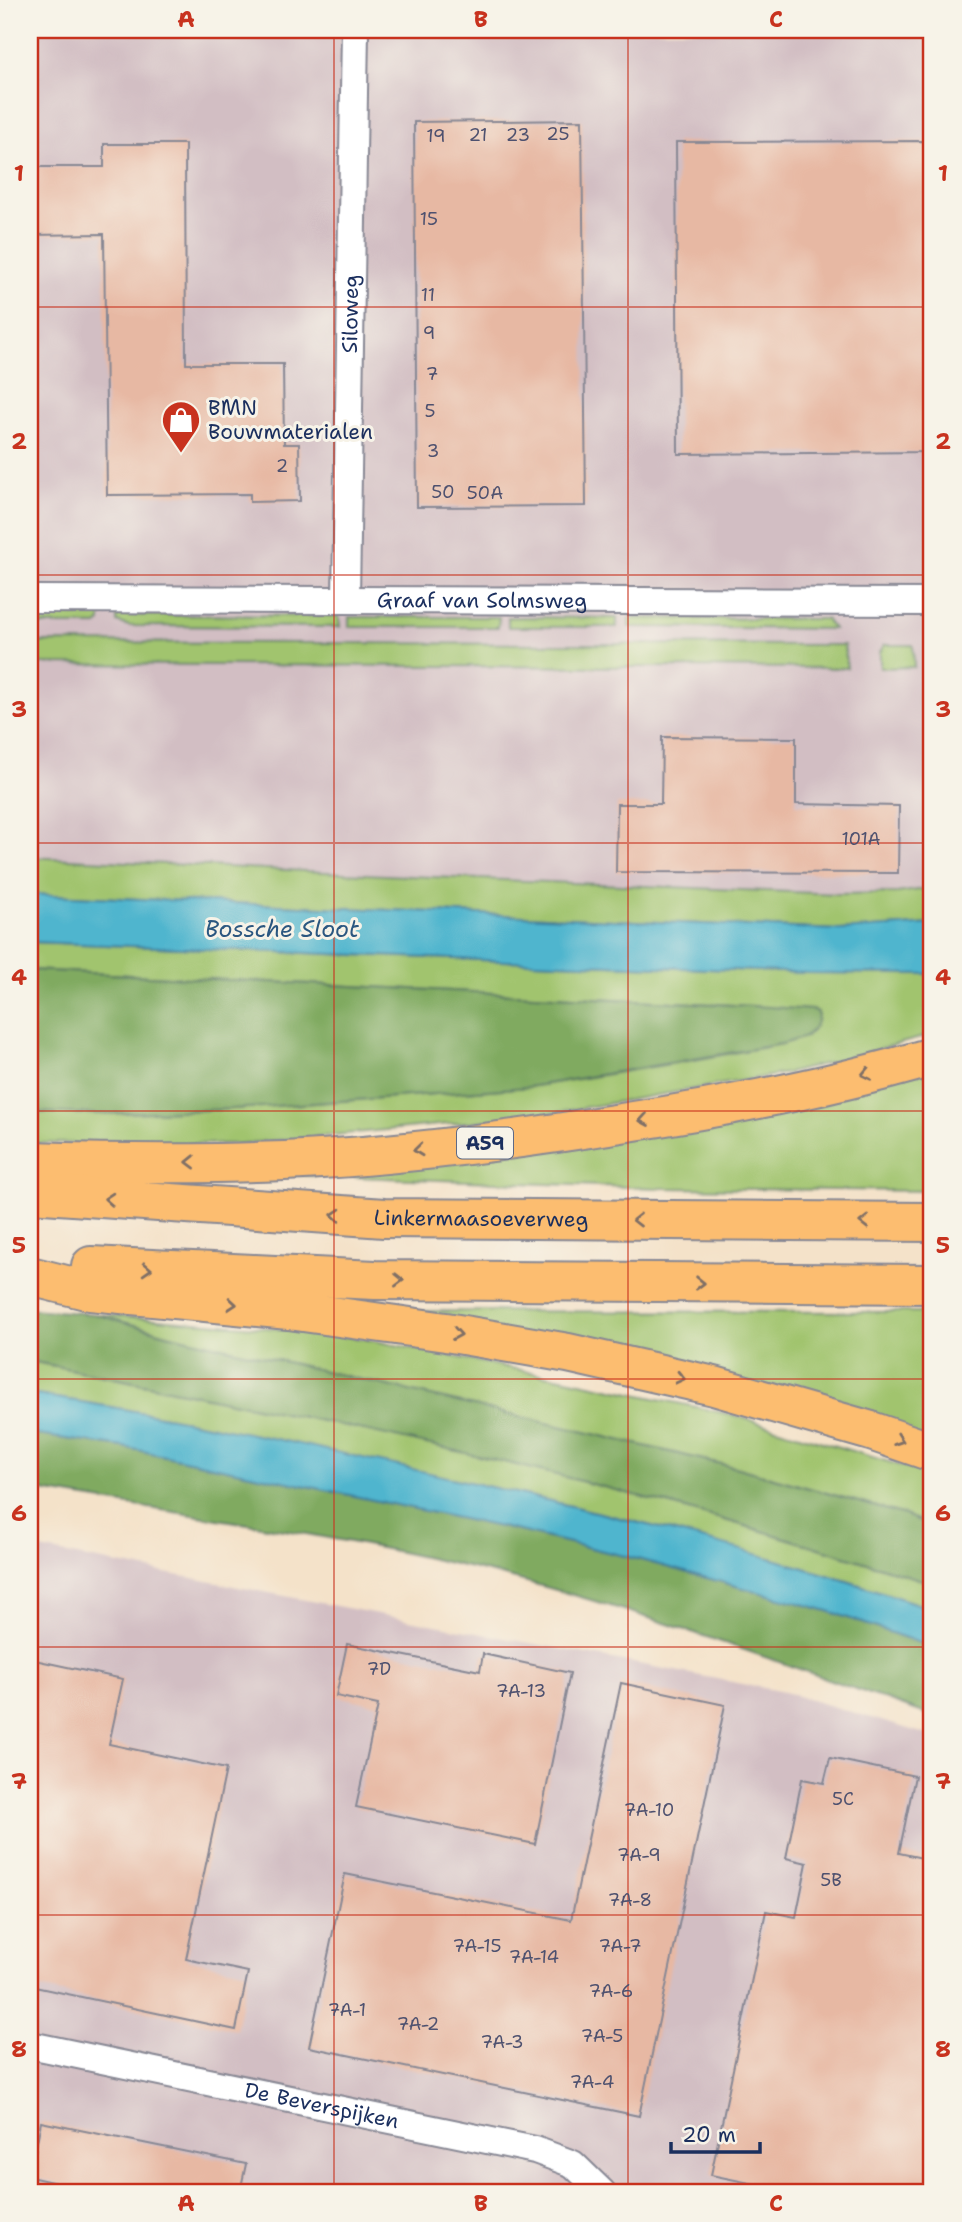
<svg xmlns="http://www.w3.org/2000/svg" width="962" height="2222" font-family="'Shantell Sans',sans-serif">
  <style>
    .industrial { fill: #d2bec3 }
    .green { fill: #a1c46e; stroke: #5e7a66; stroke-width: 2 }
    .forest { fill: #80aa61; stroke: #4e6c60; stroke-width: 2 }
    .water { fill: #4fb5ce; stroke: #357296; stroke-width: 2 }
    .building { fill: #e7b8a3 }
    .lines { fill: none; stroke-linecap: round; stroke-linejoin: round }
    .minor-casing { stroke: #888894; stroke-width: 30 }
    .motorway-casing { stroke: #888894; stroke-width: 42 }
    .minor { stroke: #fff; stroke-width: 26 }
    .motorway { stroke: #fcbd6f; stroke-width: 38 }
    .oneway { stroke: #806f66 }
    .grid { fill: none; stroke: #c8321e; stroke-width: 2; stroke-opacity: 0.55 }
    .labels { text-anchor: middle; dominant-baseline: central; stroke-width: 6; stroke-linejoin: round; paint-order: stroke }
    .number-label { font-size: 18px; fill: #4e516f }
    .shield { fill: #f7f3e8; stroke: #5d6a87; stroke-width: 2 }
    .shield-label { font-size: 19px; font-weight: bold; fill: #1b2f5e }
    .street-label { font-size: 21px; fill: #1b2f5e; stroke: #f7f3e8 }
    .poi-label { font-size: 21px; fill: #1b2f5e; stroke: #f7f3e8; text-anchor: start }
    .water-label { font-size: 23px; font-style: italic; fill: #2b5780; stroke: #f7f3e8 }
    .neatline { fill: none; stroke: #c8321e; stroke-width: 2.5 }
    .grid-label { font-size: 23px; text-anchor: middle; font-weight: bold; fill: #c8321e }
  </style>
  <rect width="100%" height="100%" fill="#f7f3e8"/>
  <filter id="ink" filterUnits="userSpaceOnUse"><feTurbulence type="fractalNoise" baseFrequency=".0143" numOctaves="2"/><feDisplacementMap in="SourceGraphic" scale="14" xChannelSelector="R" yChannelSelector="G"/><feConvolveMatrix kernelMatrix="1 2 1 2 8 2 1 2 1" color-interpolation-filters="sRGB"/></filter>
  <filter id="wash" filterUnits="userSpaceOnUse"><feTurbulence type="fractalNoise" baseFrequency=".00686" numOctaves="4" result="noise"/><feDisplacementMap in="SourceGraphic" scale="28" xChannelSelector="R" yChannelSelector="G"/><feGaussianBlur stdDeviation="1.57" result="paint"/><feColorMatrix in="noise" values="0 0 0 0 0 0 0 0 0 0 0 0 0 0 0 0 0 1.4 0 .05"/><feComposite in="paint" operator="in"/></filter>
  <g filter="url(#wash)">
    <rect width="100%" height="100%" fill="#f4e2c9"/>
    <g class="industrial">
      <path d="M 30,30 L 932,30 L 932,907 L 30,874 Z"/>
      <path d="M 30,1547 L 784,1692 L 932,1736 L 932,2192 L 30,2192 Z"/>
    </g>
    <g class="green">
      <path d="M 30,615 L 101,615 L 101,622 L 97,625 L 30,625 Z"/>
      <path d="M 117,615 L 339,616 L 340,627 L 129,626 L 117,622 Z"/>
      <path d="M 349,617 L 499,617 L 498,627 L 349,627 Z"/>
      <path d="M 508,617 L 617,618 L 617,627 L 508,627 Z"/>
      <path d="M 629,618 L 826,619 L 833,629 L 629,627 Z"/>
      <path d="M 30,642 L 844,645 L 847,668 L 30,664 Z"/>
      <path d="M 884,645 L 913,645 L 914,667 L 880,668 L 880,652 Z"/>
      <path d="M 30,857 L 384,875 L 838,894 L 897,893 L 932,888 L 932,924 L 840,930 L 30,894 Z"/>
      <path d="M 30,942 L 807,973 L 932,974 L 932,1035 L 793,1072 L 535,1116 L 238,1144 L 30,1143 L 30,1112 L 99,1114 L 234,1109 L 529,1087 L 689,1061 L 782,1044 L 806,1037 L 754,1006 L 30,970 Z"/>
      <path d="M 932,1068 L 932,1191 L 658,1188 L 241,1173 Z"/>
      <path d="M 362,1311 L 932,1312 L 932,1441 Z"/>
      <path d="M 95,1314 L 281,1329 L 365,1339 L 566,1379 L 733,1415 L 932,1475 L 932,1526 L 905,1515 L 738,1468 L 167,1334 Z"/>
      <path d="M 30,1361 C 218,1399 406,1436 592,1484 C 707,1513 820,1548 932,1583 L 932,1609 C 777,1555 617,1516 456,1479 C 315,1447 174,1415 30,1394 Z"/>
    </g>
    <g class="forest">
      <path d="M 30,970 L 754,1006 L 814,1010 L 818,1012 C 819,1035 800,1039 782,1044 L 529,1087 L 234,1109 L 99,1114 L 30,1112 Z"/>
      <path d="M 30,1309 L 95,1314 L 167,1334 L 738,1468 L 905,1515 L 932,1526 L 932,1583 C 820,1548 707,1513 592,1484 C 406,1436 218,1399 30,1361 Z"/>
      <path d="M 30,1434 L 123,1447 L 519,1531 L 641,1560 L 828,1611 L 932,1647 L 932,1716 C 778,1662 623,1603 463,1566 C 320,1532 174,1513 30,1489 Z"/>
    </g>
    <g class="water">
      <path d="M 30,894 L 840,930 L 932,924 L 932,974 L 807,973 L 30,942 Z"/>
      <path d="M 30,1394 C 174,1415 315,1447 456,1479 C 617,1516 777,1555 932,1609 L 932,1647 L 828,1611 L 641,1560 L 519,1531 L 123,1447 L 30,1434 Z"/>
    </g>
    <g id="blocks">
      <g class="building">
        <path d="M 582,120 L 586,506 L 417,507 L 414,122 Z"/>
        <path d="M 932,141 L 932,452 L 678,454 L 676,142 Z"/>
        <path d="M 104,144 L 185,144 L 186,364 L 283,364 L 284,444 L 299,444 L 300,501 L 250,502 L 250,494 L 107,495 L 104,234 L 30,235 L 30,167 L 104,167 Z"/>
        <path d="M 662,737 L 796,738 L 796,804 L 899,806 L 898,873 L 616,872 L 617,804 L 661,804 Z"/>
        <path d="M 347,1644 L 480,1671 L 483,1654 L 570,1673 L 535,1844 L 356,1807 L 378,1705 L 336,1696 Z"/>
        <path d="M 30,1659 L 123,1679 L 109,1744 L 226,1769 L 186,1959 L 248,1972 L 236,2030 L 30,1986 Z"/>
        <path d="M 621,1683 L 725,1705 L 639,2116 L 309,2047 L 345,1874 L 571,1920 Z"/>
        <path d="M 830,1758 L 915,1776 L 899,1853 L 932,1860 L 932,2192 L 767,2192 L 769,2187 L 711,2175 L 766,1911 L 796,1917 L 807,1863 L 786,1858 L 802,1779 L 824,1783 Z"/>
        <path d="M 41,2122 L 246,2164 L 240,2192 L 96,2192 L 30,2177 Z"/>
      </g>
    </g>
  </g>
  <g filter="url(#ink)">
    <use href="#blocks" fill-opacity="0" stroke="#888894" stroke-width="2"/>
    <g class="lines">
      <g class="minor-casing">
        <g id="minor">
          <path id="s1" d="M 346,598 L 355,30"/>
          <path id="s2" d="M 30,599 L 932,602"/>
          <path id="s3" d="M 30,2045 L 535,2150 L 573,2164 L 602,2192"/>
        </g>
      </g>
      <g class="motorway-casing">
        <g id="motorway">
          <path d="M 30,1161 C 127,1164 225,1165 321,1159 C 422,1153 522,1139 621,1123 C 726,1107 830,1087 932,1057"/>
          <path id="s4" d="M 30,1193 L 384,1218 L 932,1222"/>
          <path d="M 91,1266 L 375,1280 L 932,1284"/>
          <path d="M 30,1276 L 90,1291 L 289,1310 L 446,1332 L 568,1353 L 714,1386 L 871,1431 L 932,1452"/>
        </g>
      </g>
      <use href="#minor" class="minor"/>
      <use href="#motorway" class="motorway"/>
    </g>
    <defs><path id="oneway-chevron" d="M-2-3.5L2.5 0L-2 3.5" fill="none" stroke-width="1.6" stroke-linecap="round" stroke-linejoin="round" transform="scale(1.75)"/></defs>
    <g class="oneway">
      <use href="#oneway-chevron" transform="translate(866 1074) rotate(167)"/>
      <use href="#oneway-chevron" transform="translate(644 1120) rotate(171)"/>
      <use href="#oneway-chevron" transform="translate(418 1150) rotate(174)"/>
      <use href="#oneway-chevron" transform="translate(191 1162) rotate(179)"/>
      <use href="#oneway-chevron" transform="translate(109 1199) rotate(-176)"/>
      <use href="#oneway-chevron" transform="translate(336 1215) rotate(-176)"/>
      <use href="#oneway-chevron" transform="translate(637 1220) rotate(-180)"/>
      <use href="#oneway-chevron" transform="translate(864 1222) rotate(-180)"/>
      <use href="#oneway-chevron" transform="translate(147 1269) rotate(3)"/>
      <use href="#oneway-chevron" transform="translate(399 1280) rotate(1)"/>
      <use href="#oneway-chevron" transform="translate(700 1283) rotate(1)"/>
      <use href="#oneway-chevron" transform="translate(232 1304) rotate(5)"/>
      <use href="#oneway-chevron" transform="translate(457 1334) rotate(10)"/>
      <use href="#oneway-chevron" transform="translate(680 1378) rotate(13)"/>
      <use href="#oneway-chevron" transform="translate(899 1440) rotate(19)"/>
    </g>
  </g>
  <path class="grid" d="M 334,30 L 334,2192M 628,30 L 628,2192M 30,307 L 932,307M 30,575 L 932,575M 30,843 L 932,843M 30,1111 L 932,1111M 30,1379 L 932,1379M 30,1647 L 932,1647M 30,1915 L 932,1915"/>
  <defs>
    <g id="shop-pin" transform="scale(2.0125)"><path d="M0 17L-7.5 6A9.5 9.5 0 1 1 7.5 6Z" fill="#c8321e" stroke="#f7f3e8"/><path d="M-5-2.5h2.3a2.7 3.5 0 0 1 5.4 0H5L5.5 6h-11ZM-1.5-2.5h3a1.5 2.3 0 0 0-3 0Z" fill="#fff"/></g>
  </defs>
  <g fill-rule="evenodd">
    <use href="#shop-pin" x="181" y="420"/>
  </g>
  <g class="labels">
    <g class="number-label">
      <text x="558" y="134">25</text>
      <text x="478" y="135">21</text>
      <text x="518" y="135">23</text>
      <text x="436" y="136">19</text>
      <text x="429" y="219">15</text>
      <text x="428" y="295">11</text>
      <text x="429" y="333">9</text>
      <text x="432" y="374">7</text>
      <text x="430" y="411">5</text>
      <text x="433" y="451">3</text>
      <text x="282" y="466">2</text>
      <text x="443" y="492">50</text>
      <text x="485" y="493">50A</text>
      <text x="861" y="839">101A</text>
      <text x="379" y="1669">7D</text>
      <text x="521" y="1691">7A-13</text>
      <text x="843" y="1799">5C</text>
      <text x="649" y="1810">7A-10</text>
      <text x="639" y="1855">7A-9</text>
      <text x="831" y="1880">5B</text>
      <text x="630" y="1900">7A-8</text>
      <text x="477" y="1946">7A-15</text>
      <text x="620" y="1946">7A-7</text>
      <text x="534" y="1957">7A-14</text>
      <text x="611" y="1991">7A-6</text>
      <text x="347" y="2010">7A-1</text>
      <text x="418" y="2024">7A-2</text>
      <text x="602" y="2036">7A-5</text>
      <text x="502" y="2042">7A-3</text>
      <text x="592" y="2082">7A-4</text>
    </g>
    <rect class="shield" x="457" y="1127.5" width="56" height="31" rx="5"/>
    <g class="shield-label">
      <text x="485" y="1143">A59</text>
    </g>
    <g class="street-label">
      <text stroke="none"><textPath href="#s1" startOffset="284">Siloweg</textPath></text>
      <text stroke="none"><textPath href="#s2" startOffset="452">Graaf van Solmsweg</textPath></text>
      <text stroke="none"><textPath href="#s4" startOffset="452">Linkermaasoeverweg</textPath></text>
      <text stroke="none"><textPath href="#s3" startOffset="298">De Beverspijken</textPath></text>
    </g>
    <g class="poi-label">
      <text x="208" y="408">BMN<tspan x="208" dy="24">Bouwmaterialen</tspan></text>
    </g>
    <g class="water-label">
      <text x="282" y="929">Bossche Sloot</text>
    </g>
  </g>
  <rect width="962" height="2222" fill="none" stroke="#f7f3e8" stroke-width="77"/>
  <path d="M671 2142v10h89v-10" fill="none" stroke="#1b2f5e" stroke-width="3.5"/>
  <text x="682" y="2142" font-size="21" fill="#1b2f5e" stroke="#f7f3e8" stroke-width="5" paint-order="stroke">20 m</text>
  <rect x="38" y="38" width="885" height="2146" class="neatline"/>
  <g class="grid-label">
    <text x="186" y="27">A</text>
    <text x="481" y="27">B</text>
    <text x="776" y="27">C</text>
    <text x="19" y="181">1</text>
    <text x="943" y="181">1</text>
    <text x="19" y="449">2</text>
    <text x="943" y="449">2</text>
    <text x="19" y="717">3</text>
    <text x="943" y="717">3</text>
    <text x="19" y="985">4</text>
    <text x="943" y="985">4</text>
    <text x="19" y="1253">5</text>
    <text x="943" y="1253">5</text>
    <text x="19" y="1521">6</text>
    <text x="943" y="1521">6</text>
    <text x="19" y="1789">7</text>
    <text x="943" y="1789">7</text>
    <text x="19" y="2057">8</text>
    <text x="943" y="2057">8</text>
    <text x="186" y="2211">A</text>
    <text x="481" y="2211">B</text>
    <text x="776" y="2211">C</text>
  </g>
</svg>
